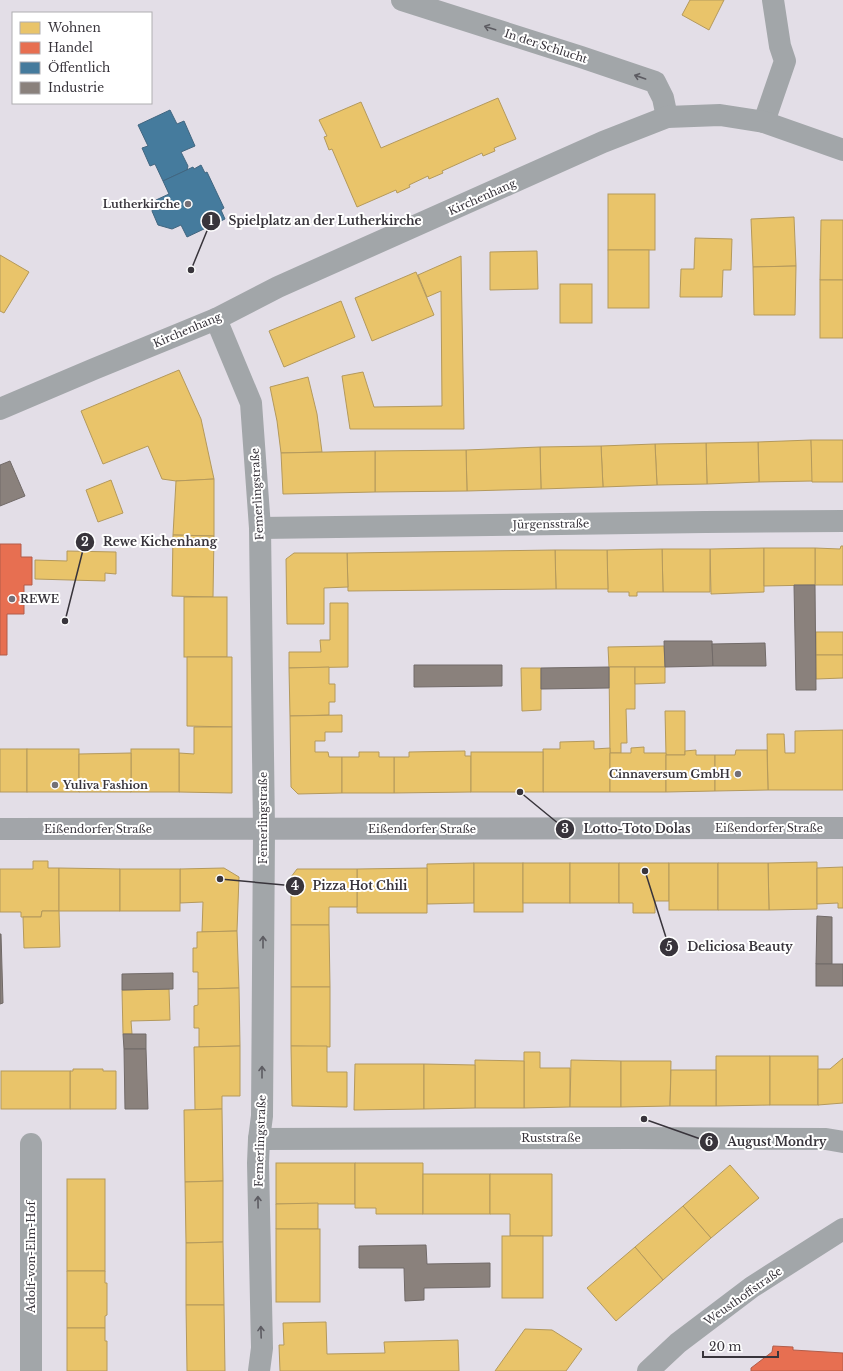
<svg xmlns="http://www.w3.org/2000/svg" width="843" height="1371" font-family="'Libre Baskerville',serif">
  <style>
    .homes { fill: #e9c46a; stroke: #b4995c }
    .shops { fill: #e76f51; stroke: #b25d4a }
    .public { fill: #457b9d; stroke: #416680 }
    .industry { fill: #8a817c; stroke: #716a68 }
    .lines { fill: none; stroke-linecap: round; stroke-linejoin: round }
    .minor { stroke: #a2a6a9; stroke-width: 22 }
    .tertiary { stroke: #a2a6a9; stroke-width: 22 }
    .secondary { stroke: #a2a5a9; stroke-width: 22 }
    .oneway { stroke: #5d5c62 }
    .poi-dot { fill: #747077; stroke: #fff; stroke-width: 1.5 }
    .labels { text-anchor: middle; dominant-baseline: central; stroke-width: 4; stroke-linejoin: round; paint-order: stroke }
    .street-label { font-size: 11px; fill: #38343b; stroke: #fff }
    .poi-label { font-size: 11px; font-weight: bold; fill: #38343b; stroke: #fff; text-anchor: end }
    .leader { fill: none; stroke: #38343b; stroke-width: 1.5 }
    .callout-dot { fill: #38343b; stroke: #fff; stroke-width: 1.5 }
    .mark-label { font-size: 12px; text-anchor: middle; font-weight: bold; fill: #fff }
    .callout-label { font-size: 12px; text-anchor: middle; font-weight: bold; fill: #38343b; stroke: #fff; stroke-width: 4; stroke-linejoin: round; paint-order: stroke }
  </style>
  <rect width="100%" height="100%" fill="#e3dee7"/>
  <g class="homes">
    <path d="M 690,0 L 724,0 L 709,30 L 682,15 Z"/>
    <path d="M 498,98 L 516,139 L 494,148 L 495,151 L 483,156 L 482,153 L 442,171 L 443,173 L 429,179 L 428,176 L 409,185 L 410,187 L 397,193 L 396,190 L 357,207 L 332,149 L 329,150 L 324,137 L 327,136 L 319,120 L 361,102 L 381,148 Z"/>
    <rect x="608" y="194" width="47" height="56"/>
    <path d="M 794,217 L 796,266 L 753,267 L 751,219 Z"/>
    <path d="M 821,220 L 843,220 L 843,280 L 820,280 Z"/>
    <path d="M 695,238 L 732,239 L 731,270 L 723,270 L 722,297 L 680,297 L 681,269 L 694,269 Z"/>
    <rect x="608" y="250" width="41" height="58"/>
    <path d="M 537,251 L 538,289 L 490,290 L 490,252 Z"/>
    <path d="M 0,255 L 29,272 L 4,313 L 0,311 Z"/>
    <path d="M 461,256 L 464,429 L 350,429 L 342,376 L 363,372 L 374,407 L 442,406 L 441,291 L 427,297 L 418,275 Z"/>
    <path d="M 796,266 L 795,315 L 754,315 L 753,267 Z"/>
    <path d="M 416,272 L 434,315 L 372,341 L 355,298 Z"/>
    <rect x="820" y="280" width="23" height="58"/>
    <rect x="560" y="284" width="32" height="39"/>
    <path d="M 341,301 L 355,337 L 284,367 L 269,331 Z"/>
    <path d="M 179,370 L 201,419 L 214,479 L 176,481 L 162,479 L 148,446 L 103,464 L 81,411 Z"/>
    <path d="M 308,377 L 317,414 L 322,452 L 281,453 L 277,421 L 270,387 Z"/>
    <path d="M 811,440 L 813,481 L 759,482 L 758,442 Z"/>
    <path d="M 811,440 L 843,440 L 843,482 L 812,482 Z"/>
    <path d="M 758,442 L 759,482 L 707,484 L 706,443 Z"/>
    <path d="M 706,443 L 707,484 L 657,485 L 655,444 Z"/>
    <path d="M 655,444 L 657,485 L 603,487 L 601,446 Z"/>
    <path d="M 601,446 L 603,487 L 541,489 L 540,447 Z"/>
    <path d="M 540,447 L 541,489 L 467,491 L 466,450 Z"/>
    <path d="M 466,450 L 467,491 L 375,492 L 375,451 Z"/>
    <path d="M 375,451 L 375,492 L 283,494 L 281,453 Z"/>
    <path d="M 214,479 L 214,536 L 173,535 L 176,481 Z"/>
    <path d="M 111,480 L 123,513 L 98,522 L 86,490 Z"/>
    <path d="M 173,535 L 214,536 L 213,597 L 172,596 Z"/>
    <path d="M 841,546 L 843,546 L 843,585 L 815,585 L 815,548 L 840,549 Z"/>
    <path d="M 764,548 L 764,592 L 711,594 L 710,549 Z"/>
    <path d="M 764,548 L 815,548 L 815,585 L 764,586 Z"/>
    <path d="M 662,549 L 710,549 L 710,592 L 663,592 Z"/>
    <path d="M 662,549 L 663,592 L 637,592 L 637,596 L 629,596 L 629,592 L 608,592 L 607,550 Z"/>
    <path d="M 555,550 L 607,550 L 608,589 L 556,589 Z"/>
    <path d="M 555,550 L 556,589 L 348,591 L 347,553 Z"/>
    <path d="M 67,551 L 116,552 L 116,574 L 105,573 L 105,581 L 35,579 L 35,560 L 67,561 Z"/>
    <path d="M 294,553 L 347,553 L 348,587 L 324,588 L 324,624 L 287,624 L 286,559 Z"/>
    <rect x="184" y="597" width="43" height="60"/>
    <path d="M 330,603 L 348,603 L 348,667 L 289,668 L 289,652 L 321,652 L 320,640 L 330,640 Z"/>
    <rect x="816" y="632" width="27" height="23"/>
    <path d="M 664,646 L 665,667 L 609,667 L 608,647 Z"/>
    <path d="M 816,655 L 843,655 L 843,678 L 816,679 Z"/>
    <path d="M 187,657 L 232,657 L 232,727 L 187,726 Z"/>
    <path d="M 329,667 L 329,684 L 335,684 L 335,702 L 329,702 L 329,715 L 290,716 L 289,668 Z"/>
    <path d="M 609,667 L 635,667 L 635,709 L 626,709 L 627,743 L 621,743 L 621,753 L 610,753 Z"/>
    <path d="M 635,667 L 665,667 L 665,683 L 635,684 Z"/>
    <path d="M 521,668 L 541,668 L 541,710 L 522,711 Z"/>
    <path d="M 665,711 L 685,711 L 685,755 L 666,755 Z"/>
    <path d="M 342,715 L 342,732 L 325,732 L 325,741 L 315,741 L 315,752 L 328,752 L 329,757 L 342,757 L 342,793 L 298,794 L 291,787 L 290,716 Z"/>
    <path d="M 194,727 L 232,727 L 232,793 L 179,792 L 179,753 L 194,754 Z"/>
    <path d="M 843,730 L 843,790 L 768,790 L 767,734 L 784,734 L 785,753 L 795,753 L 795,731 Z"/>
    <path d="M 594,741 L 594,749 L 610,748 L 610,792 L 543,792 L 543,749 L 560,749 L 560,742 Z"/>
    <path d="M 644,747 L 644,753 L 666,753 L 666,792 L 610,792 L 610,753 L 631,753 L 631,748 Z"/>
    <rect x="0" y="749" width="27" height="43"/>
    <rect x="27" y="749" width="52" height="43"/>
    <rect x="131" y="749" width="48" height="43"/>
    <path d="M 696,750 L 696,755 L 715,755 L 715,791 L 666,792 L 666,755 L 685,755 L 685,751 Z"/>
    <path d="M 736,750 L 767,750 L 768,790 L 715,791 L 715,755 L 735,755 Z"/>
    <path d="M 465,751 L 465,756 L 471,756 L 471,792 L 394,793 L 394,757 L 409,757 L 409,752 Z"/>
    <path d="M 359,752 L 379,752 L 379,757 L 394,757 L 394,793 L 342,793 L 342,757 L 359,757 Z"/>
    <rect x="471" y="752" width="72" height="40"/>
    <path d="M 131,753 L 131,792 L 79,792 L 79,754 Z"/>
    <path d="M 33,861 L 48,861 L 48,868 L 59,868 L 59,911 L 42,911 L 41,917 L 21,917 L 21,912 L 0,912 L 0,869 L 33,869 Z"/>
    <path d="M 817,862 L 817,909 L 769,910 L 768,863 Z"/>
    <path d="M 474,863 L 474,903 L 427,904 L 427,864 Z"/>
    <rect x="474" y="863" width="49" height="49"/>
    <rect x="523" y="863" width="47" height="40"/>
    <rect x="570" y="863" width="49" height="40"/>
    <path d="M 619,863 L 669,863 L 669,901 L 655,901 L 655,913 L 633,913 L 633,903 L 619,903 Z"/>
    <rect x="669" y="863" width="49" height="47"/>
    <path d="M 718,863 L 768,863 L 769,910 L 718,910 Z"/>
    <path d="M 843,867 L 843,908 L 838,908 L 838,903 L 817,904 L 817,868 Z"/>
    <path d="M 59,868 L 120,869 L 120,911 L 59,911 Z"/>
    <path d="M 224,868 L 239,877 L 237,931 L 202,932 L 203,902 L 180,903 L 180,869 Z"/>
    <path d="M 427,868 L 427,913 L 357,913 L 357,869 Z"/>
    <rect x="120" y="869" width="60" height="42"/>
    <path d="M 297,869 L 357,869 L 357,907 L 329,907 L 329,925 L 291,925 L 291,877 Z"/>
    <path d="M 42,911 L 59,911 L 60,947 L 24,948 L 23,917 L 41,917 Z"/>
    <path d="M 291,925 L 329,925 L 330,987 L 291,987 Z"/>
    <path d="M 237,931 L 239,988 L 198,989 L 198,972 L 193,972 L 193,948 L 197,948 L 197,932 Z"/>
    <path d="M 291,987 L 330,987 L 330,1047 L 291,1046 Z"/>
    <path d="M 239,988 L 240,1046 L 199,1047 L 199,1028 L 194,1028 L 194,1006 L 198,1005 L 198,989 Z"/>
    <path d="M 169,989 L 170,1020 L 131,1021 L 132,1034 L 123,1034 L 122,990 Z"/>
    <path d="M 240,1046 L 240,1096 L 222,1096 L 222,1109 L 195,1110 L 194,1047 Z"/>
    <path d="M 291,1046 L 327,1046 L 327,1072 L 347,1072 L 347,1107 L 292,1106 Z"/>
    <path d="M 524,1052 L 540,1052 L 540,1068 L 570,1068 L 570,1107 L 524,1108 Z"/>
    <path d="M 716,1056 L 770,1056 L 770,1105 L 716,1106 Z"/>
    <rect x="770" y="1056" width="48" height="49"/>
    <path d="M 843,1058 L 843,1103 L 818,1105 L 818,1069 L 830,1069 Z"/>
    <path d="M 475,1060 L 524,1061 L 524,1108 L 475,1108 Z"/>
    <path d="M 571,1060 L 621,1061 L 621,1107 L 570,1107 Z"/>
    <path d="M 621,1061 L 671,1061 L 670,1106 L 621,1107 Z"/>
    <path d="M 355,1064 L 424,1064 L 424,1109 L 354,1110 Z"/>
    <path d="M 424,1064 L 475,1065 L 475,1108 L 424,1109 Z"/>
    <path d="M 73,1069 L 103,1069 L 103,1071 L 116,1071 L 116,1109 L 70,1109 L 70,1071 L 73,1071 Z"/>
    <path d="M 671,1070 L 716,1070 L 716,1106 L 670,1106 Z"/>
    <rect x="1" y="1071" width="69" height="38"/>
    <path d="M 222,1109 L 223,1181 L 185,1182 L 184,1110 Z"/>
    <rect x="276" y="1163" width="79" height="41"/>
    <path d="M 355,1163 L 423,1163 L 423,1214 L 376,1214 L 376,1208 L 355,1208 Z"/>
    <path d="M 730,1165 L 759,1198 L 711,1238 L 683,1206 Z"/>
    <rect x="423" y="1174" width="67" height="40"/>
    <path d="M 490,1174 L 552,1174 L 552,1236 L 510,1236 L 510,1214 L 490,1214 Z"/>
    <rect x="67" y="1179" width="38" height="92"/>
    <path d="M 223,1181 L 223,1242 L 186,1243 L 185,1182 Z"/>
    <path d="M 318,1203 L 318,1229 L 276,1229 L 276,1204 Z"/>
    <path d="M 683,1206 L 711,1238 L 663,1280 L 635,1247 Z"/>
    <rect x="276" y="1229" width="44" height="73"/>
    <rect x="502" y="1236" width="41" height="62"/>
    <path d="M 223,1242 L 224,1305 L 186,1305 L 186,1243 Z"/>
    <path d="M 635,1247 L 663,1280 L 616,1321 L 587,1288 Z"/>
    <path d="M 67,1271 L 105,1271 L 105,1283 L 107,1283 L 107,1315 L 105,1316 L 105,1328 L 67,1328 Z"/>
    <path d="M 186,1305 L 224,1305 L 225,1371 L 187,1371 Z"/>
    <path d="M 326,1322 L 327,1354 L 385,1353 L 384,1342 L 458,1340 L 459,1371 L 280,1371 L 279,1345 L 284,1345 L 283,1323 Z"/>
    <path d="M 67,1328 L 105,1328 L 105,1341 L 107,1341 L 107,1371 L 67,1371 Z"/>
    <path d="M 525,1329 L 552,1330 L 582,1349 L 566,1371 L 495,1371 Z"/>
  </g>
  <g class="shops">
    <path d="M 0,544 L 21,544 L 21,557 L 32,557 L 32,585 L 24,585 L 24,614 L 7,614 L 7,655 L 0,655 Z"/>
    <path d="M 773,1346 L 793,1347 L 793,1350 L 843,1353 L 843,1371 L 751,1371 L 751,1368 L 772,1352 Z"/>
  </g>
  <g class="public">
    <path d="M 170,110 L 177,124 L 184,121 L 195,146 L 181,152 L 188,166 L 187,170 L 163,181 L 155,164 L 150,166 L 142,148 L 148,146 L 138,125 Z"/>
    <path d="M 201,165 L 205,173 L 207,172 L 224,208 L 221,210 L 225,219 L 187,237 L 181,225 L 172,229 L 158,225 L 152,211 L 156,200 L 169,194 L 163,181 L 193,167 L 194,169 Z"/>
  </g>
  <g class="industry">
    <path d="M 10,461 L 25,496 L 0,506 L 0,465 Z"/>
    <path d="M 794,585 L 815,585 L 816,690 L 796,690 Z"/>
    <path d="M 664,641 L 712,641 L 713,666 L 665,667 Z"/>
    <path d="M 765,643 L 766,666 L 713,666 L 712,644 Z"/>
    <path d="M 414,665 L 502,665 L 502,686 L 414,687 Z"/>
    <path d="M 609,667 L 609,688 L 541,689 L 541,668 Z"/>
    <path d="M 817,916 L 832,917 L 832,964 L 816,964 Z"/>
    <path d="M 0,934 L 1,934 L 3,1003 L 0,1004 Z"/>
    <rect x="816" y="964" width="27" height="22"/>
    <path d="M 173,973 L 173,989 L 122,990 L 122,974 Z"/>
    <path d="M 123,1034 L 146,1034 L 146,1049 L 124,1049 Z"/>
    <path d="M 124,1049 L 146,1049 L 148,1109 L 125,1109 Z"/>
    <path d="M 426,1245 L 427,1264 L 490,1263 L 490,1287 L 424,1288 L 424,1300 L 405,1301 L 404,1268 L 359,1268 L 359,1246 Z"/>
  </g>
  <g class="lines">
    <g class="minor">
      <path d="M 402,0 L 581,57 L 655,82 L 663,98 L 667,117"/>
      <path d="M 764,122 L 785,61 L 780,46 L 773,0"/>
      <path d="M 216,319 L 251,403 L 260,528 L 264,830 L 262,1116 L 259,1139 L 258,1163 L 262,1348 L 259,1371"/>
      <path d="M 0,409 L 94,369 L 216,319 L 278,287 L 603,142 L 667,117 L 720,115 L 764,122 L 843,150"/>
      <path d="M 260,528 L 705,522 L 843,521"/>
      <path d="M 259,1139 L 634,1138 L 826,1139 L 843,1142"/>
      <path d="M 31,1371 L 31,1144"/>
    </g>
    <path class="tertiary" d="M 648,1371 L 678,1343 L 752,1287 L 843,1229"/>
    <path class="secondary" d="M 0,829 L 843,828"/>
  </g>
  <defs><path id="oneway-shaft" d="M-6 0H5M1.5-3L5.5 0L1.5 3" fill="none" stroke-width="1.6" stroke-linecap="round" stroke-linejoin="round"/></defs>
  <g class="oneway">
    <use href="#oneway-shaft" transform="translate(490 28) rotate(-162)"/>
    <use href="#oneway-shaft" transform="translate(640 77) rotate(-161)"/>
    <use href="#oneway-shaft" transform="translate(263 942) rotate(-90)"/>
    <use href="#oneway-shaft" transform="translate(262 1072) rotate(-90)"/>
    <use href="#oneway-shaft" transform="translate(258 1202) rotate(-91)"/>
    <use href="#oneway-shaft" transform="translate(261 1332) rotate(-92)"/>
  </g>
  <g class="poi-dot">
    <circle cx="188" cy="204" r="4"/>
    <circle cx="12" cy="599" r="4"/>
    <circle cx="738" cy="774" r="4"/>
    <circle cx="55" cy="785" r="4"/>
  </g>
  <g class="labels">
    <g class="street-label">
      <text transform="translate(546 46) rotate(18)">In der Schlucht</text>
      <text transform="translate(482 197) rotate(-24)">Kirchenhang</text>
      <text transform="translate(187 330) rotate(-23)">Kirchenhang</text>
      <text transform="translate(257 494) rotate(-93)">Femerlingstraße</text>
      <text transform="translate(551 524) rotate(-1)">Jürgensstraße</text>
      <text transform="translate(263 818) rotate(-90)">Femerlingstraße</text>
      <text x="769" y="828">Eißendorfer Straße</text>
      <text x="98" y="829">Eißendorfer Straße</text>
      <text x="422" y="829">Eißendorfer Straße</text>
      <text x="551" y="1138">Ruststraße</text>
      <text transform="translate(260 1141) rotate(-88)">Femerlingstraße</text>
      <text transform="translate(31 1257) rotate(-90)">Adolf-von-Elm-Hof</text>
      <text transform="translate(743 1296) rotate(-35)">Weusthoffstraße</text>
    </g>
    <g class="poi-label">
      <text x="180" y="204">Lutherkirche</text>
      <text x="20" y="599" text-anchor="start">REWE</text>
      <text x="730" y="774">Cinnaversum GmbH</text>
      <text x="63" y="785" text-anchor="start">Yuliva Fashion</text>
    </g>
  </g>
  <path class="leader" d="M191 270L211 221M65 621L85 542M520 792L565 829M220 879L295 886M645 871L669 947M644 1119L709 1142"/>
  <g class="callout-dot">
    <circle cx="191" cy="270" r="4"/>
    <circle cx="65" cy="621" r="4"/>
    <circle cx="520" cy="792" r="4"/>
    <circle cx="220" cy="879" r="4"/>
    <circle cx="645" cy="871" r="4"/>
    <circle cx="644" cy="1119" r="4"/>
    <circle cx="211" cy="221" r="10"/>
    <circle cx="85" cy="542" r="10"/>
    <circle cx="565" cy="829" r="10"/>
    <circle cx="295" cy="886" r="10"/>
    <circle cx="669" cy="947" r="10"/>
    <circle cx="709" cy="1142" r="10"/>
  </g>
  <g class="mark-label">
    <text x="211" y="225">1</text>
    <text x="85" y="546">2</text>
    <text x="565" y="833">3</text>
    <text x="295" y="890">4</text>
    <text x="669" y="951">5</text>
    <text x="709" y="1146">6</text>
  </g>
  <g class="callout-label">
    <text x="325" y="225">Spielplatz an der Lutherkirche</text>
    <text x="160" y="546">Rewe Kichenhang</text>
    <text x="637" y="833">Lotto-Toto Dolas</text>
    <text x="360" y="890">Pizza Hot Chili</text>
    <text x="740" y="951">Deliciosa Beauty</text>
    <text x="777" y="1146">August Mondry</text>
  </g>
  <rect x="12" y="12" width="140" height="92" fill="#ffffff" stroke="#afaeb1"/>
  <rect x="20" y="22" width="20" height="12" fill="#e9c46a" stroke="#afaeb1"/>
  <text x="48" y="32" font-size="12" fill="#38343b">Wohnen</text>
  <rect x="20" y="42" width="20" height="12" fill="#e76f51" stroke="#afaeb1"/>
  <text x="48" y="52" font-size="12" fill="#38343b">Handel</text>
  <rect x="20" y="62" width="20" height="12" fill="#457b9d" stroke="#afaeb1"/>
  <text x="48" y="72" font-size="12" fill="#38343b">Öffentlich</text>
  <rect x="20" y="82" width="20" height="12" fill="#8a817c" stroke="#afaeb1"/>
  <text x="48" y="92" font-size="12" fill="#38343b">Industrie</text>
  <path d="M703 1351v6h75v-6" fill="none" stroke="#38343b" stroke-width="2"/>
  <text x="709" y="1351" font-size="12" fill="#38343b" stroke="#ffffff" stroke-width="3" paint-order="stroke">20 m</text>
</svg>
